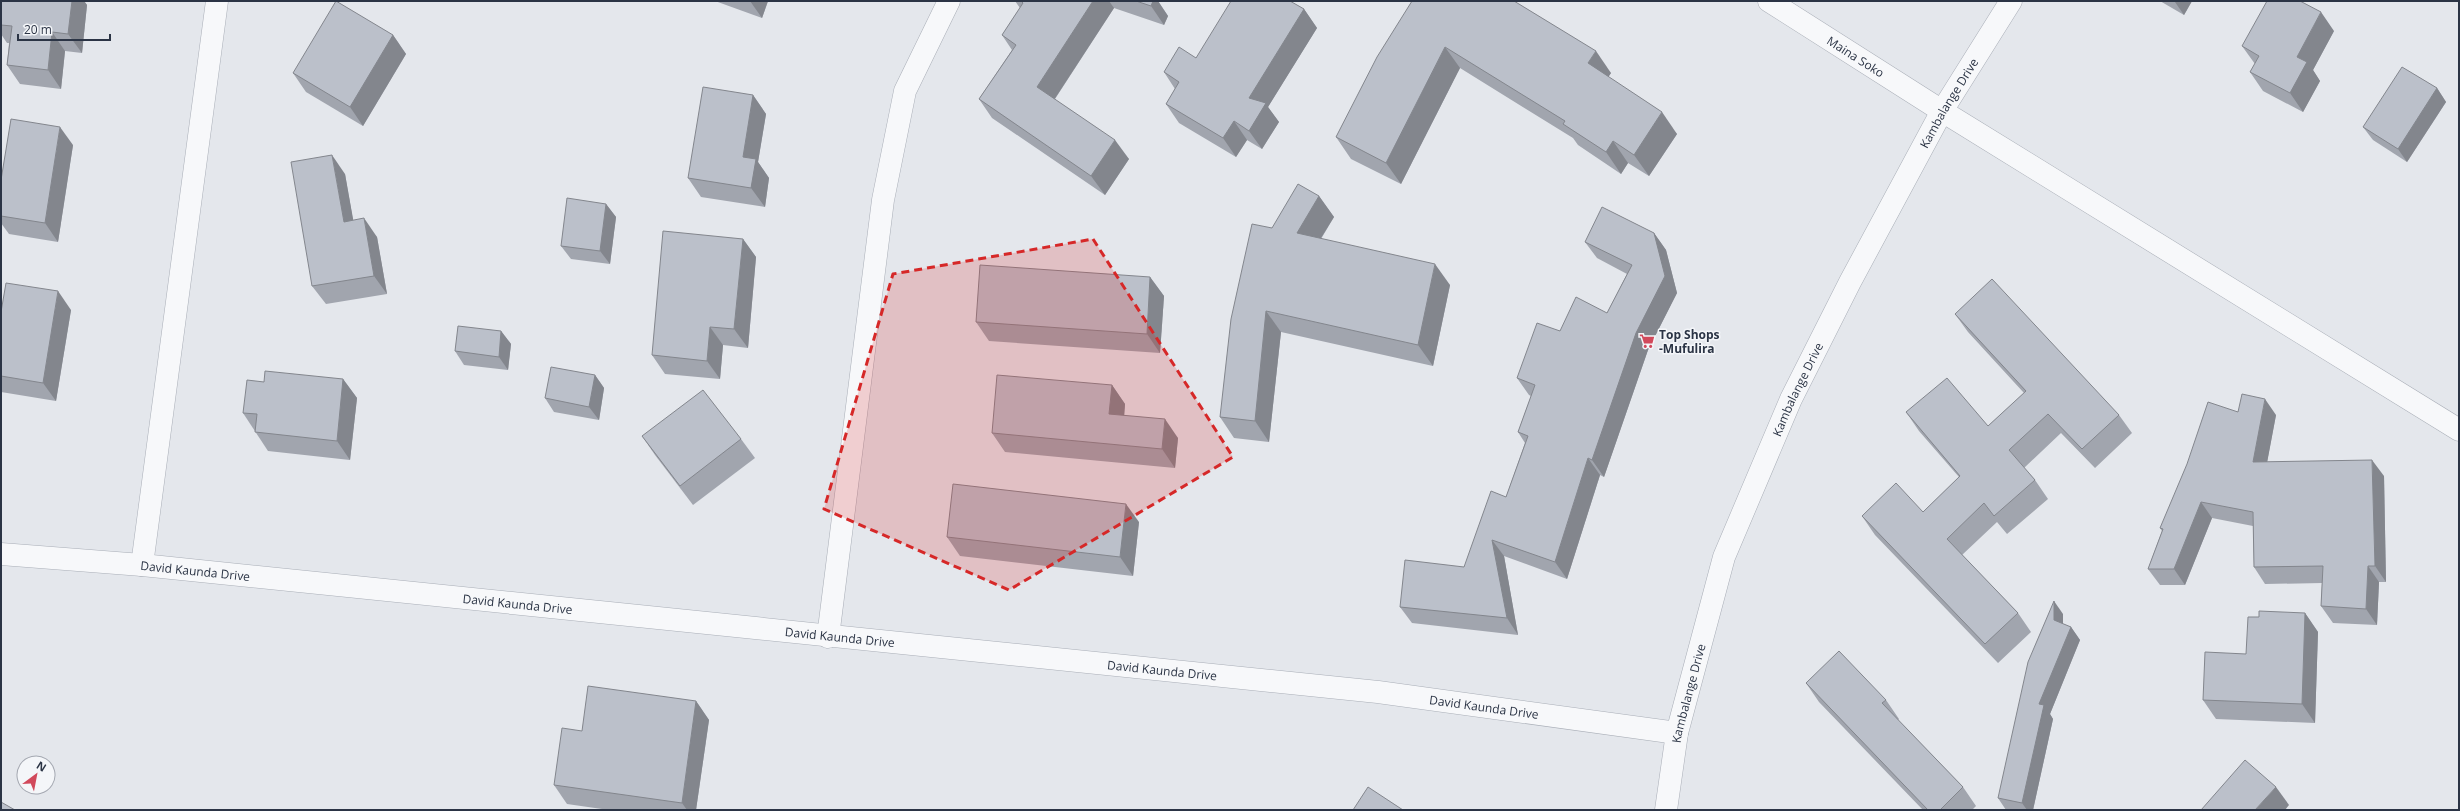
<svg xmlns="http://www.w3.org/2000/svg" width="2460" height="811" font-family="'Open Sans',sans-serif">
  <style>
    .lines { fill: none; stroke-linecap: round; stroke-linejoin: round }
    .minor-casing { stroke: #a9aeb7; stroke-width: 23 }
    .tertiary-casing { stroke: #a9aeb7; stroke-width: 23 }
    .minor { stroke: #f7f8fa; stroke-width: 22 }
    .tertiary { stroke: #f7f8fa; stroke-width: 22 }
    .wall { fill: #a1a5ae }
    .shaded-wall { fill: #83868d }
    .building { fill: #bbc0ca; stroke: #83868d }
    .marked { fill: #d62828; fill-opacity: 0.2; stroke: #d62828; stroke-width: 3; stroke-dasharray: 8 5; stroke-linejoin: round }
    .labels { text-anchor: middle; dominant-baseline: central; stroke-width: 3; stroke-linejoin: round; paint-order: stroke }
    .street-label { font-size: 12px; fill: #2b3445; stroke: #f4f6f9 }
    .poi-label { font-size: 12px; font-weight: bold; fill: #2b3445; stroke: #f4f6f9; text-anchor: start }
  </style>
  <rect width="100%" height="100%" fill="#e4e7ec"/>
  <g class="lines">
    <g class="minor-casing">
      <g id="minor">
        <path d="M 1942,111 L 2459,430"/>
        <path id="s1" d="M 1,554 L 142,565 L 1378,692 L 1677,733"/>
        <path d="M 142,565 L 217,1"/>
        <path d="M 828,637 L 883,200 L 905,91 L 949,1"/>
      </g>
    </g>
    <g class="tertiary-casing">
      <g id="tertiary">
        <path id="s2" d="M 1769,1 L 1942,111"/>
        <path id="s3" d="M 1666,810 L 1677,733 L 1724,557 L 1791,399 L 1850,282 L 1942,111 L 2011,1"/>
      </g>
    </g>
    <use href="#minor" class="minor"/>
    <use href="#tertiary" class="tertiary"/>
  </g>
  <g class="wall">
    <path d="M 1,1 L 84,1 L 87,5 L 82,53 L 65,51 L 61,89 L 20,84 L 7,65 L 9,43 L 7,43 L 1,34 Z"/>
    <path d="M 715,1 L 768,1 L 762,18 Z"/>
    <path d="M 1015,1 L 1158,1 L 1168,16 L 1164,25 L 1114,8 L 1055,99 L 1129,159 L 1105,195 L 992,118 L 979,99 L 1012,50 L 1002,35 L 1020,8 Z"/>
    <path d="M 1412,1 L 1611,73 L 1608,77 L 1677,134 L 1649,176 L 1628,163 L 1621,174 L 1578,145 L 1573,138 L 1460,68 L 1401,184 L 1351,159 L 1336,137 Z"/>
    <path d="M 2160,1 L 2192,1 L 2184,15 Z"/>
    <path d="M 1304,9 L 1317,28 L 1268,107 L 1279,122 L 1262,149 L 1247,140 L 1236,157 L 1179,123 L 1166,104 L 1175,89 L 1164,72 Z"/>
    <path d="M 2334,31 L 2313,70 L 2320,81 L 2303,112 L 2263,91 L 2250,72 L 2255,64 L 2242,46 Z"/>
    <path d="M 393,35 L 406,54 L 363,126 L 306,92 L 293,73 Z"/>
    <path d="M 2437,88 L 2446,102 L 2407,162 L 2373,140 L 2363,127 Z"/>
    <path d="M 753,95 L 766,114 L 758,162 L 769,178 L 765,207 L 701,197 L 688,178 Z"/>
    <path d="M 73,145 L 58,242 L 9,234 L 1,223 L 1,180 Z"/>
    <path d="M 345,174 L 353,220 L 377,237 L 387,294 L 326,304 L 312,286 Z"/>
    <path d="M 1319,196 L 1334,217 L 1321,239 L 1450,285 L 1433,366 L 1281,332 L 1269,442 L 1234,438 L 1220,417 L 1272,228 Z"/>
    <path d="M 606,204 L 616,217 L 610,264 L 571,259 L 561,246 Z"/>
    <path d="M 1654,233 L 1666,250 L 1677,293 L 1648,350 L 1604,477 L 1600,475 L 1567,579 L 1504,556 L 1518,635 L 1412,623 L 1400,607 L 1464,567 L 1506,497 L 1525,443 L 1518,432 L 1531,396 L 1529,395 L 1517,378 L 1560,331 L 1607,313 L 1627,274 L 1597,258 L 1585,242 Z"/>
    <path d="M 743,239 L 756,257 L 748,348 L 723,345 L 720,379 L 665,374 L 652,355 Z"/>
    <path d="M 1150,277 L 1164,296 L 1160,353 L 989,341 L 976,322 Z"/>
    <path d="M 71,310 L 56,401 L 1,392 L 1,312 Z"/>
    <path d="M 1955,314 L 2119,415 L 2132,433 L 2095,468 L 2061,433 L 2024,468 L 2035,480 L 2048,499 L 2007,534 L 1997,522 L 1962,555 L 2018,613 L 2031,632 L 1998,663 L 1875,535 L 1862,516 L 1923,512 L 1959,477 L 1919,431 L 1906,412 L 1988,426 L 2024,393 L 1968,332 Z"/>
    <path d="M 501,331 L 511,344 L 508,370 L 464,365 L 455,351 Z"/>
    <path d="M 595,375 L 604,388 L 599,420 L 554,412 L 545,398 Z"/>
    <path d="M 343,379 L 357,398 L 350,460 L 268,451 L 243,413 L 264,382 Z"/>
    <path d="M 1112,385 L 1125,404 L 1124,415 L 1178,438 L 1175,468 L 1005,452 L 992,433 Z"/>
    <path d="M 2238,412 L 2276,415 L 2267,462 L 2384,476 L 2386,582 L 2379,582 L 2377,625 L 2333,623 L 2321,606 L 2322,583 L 2265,584 L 2254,567 L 2253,526 L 2212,518 L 2185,585 L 2160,585 L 2148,569 L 2162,531 L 2160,528 Z"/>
    <path d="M 642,436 L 741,439 L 755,458 L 693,505 L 655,455 Z"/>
    <path d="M 1139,522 L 1133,576 L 960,556 L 947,537 Z"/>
    <path d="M 2305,613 L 2318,632 L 2315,723 L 2216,719 L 2203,700 L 2246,654 L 2259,617 Z"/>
    <path d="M 2063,614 L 2063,624 L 2071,627 L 2080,640 L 2050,714 L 2053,719 L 2033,810 L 2006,810 L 1998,798 Z"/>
    <path d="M 1806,683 L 1886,700 L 1899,719 L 1898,720 L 1963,787 L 1976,806 L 1972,810 L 1923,810 L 1819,702 Z"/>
    <path d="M 696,701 L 709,720 L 696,810 L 609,810 L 567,804 L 554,785 L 582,731 Z"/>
  </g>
  <g class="shaded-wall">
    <path d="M 72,1 L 84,1 L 87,5 L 82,53 L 68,34 Z"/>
    <path d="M 750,1 L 768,1 L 762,18 Z"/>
    <path d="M 1093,1 L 1109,1 L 1114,8 L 1050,106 L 1037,87 Z"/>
    <path d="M 1153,1 L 1158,1 L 1168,16 L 1164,25 L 1151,6 Z"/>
    <path d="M 2176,1 L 2192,1 L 2184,15 L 2175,2 Z"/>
    <path d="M 1304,9 L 1317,28 L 1268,107 L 1279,122 L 1262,149 L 1249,131 L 1249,98 Z"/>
    <path d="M 2321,12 L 2334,31 L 2313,70 L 2320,81 L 2303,112 L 2290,93 L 2297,57 Z"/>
    <path d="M 52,32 L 65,51 L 61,89 L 48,70 Z"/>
    <path d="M 393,35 L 406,54 L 363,126 L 350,107 Z"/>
    <path d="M 1445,47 L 1460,68 L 1401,184 L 1386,163 Z"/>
    <path d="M 1596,51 L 1611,73 L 1603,85 L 1588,63 Z"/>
    <path d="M 2437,88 L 2446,102 L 2407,162 L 2398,149 Z"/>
    <path d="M 753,95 L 766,114 L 758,162 L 769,178 L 765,207 L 751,188 L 743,157 Z"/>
    <path d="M 1662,112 L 1677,134 L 1649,176 L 1634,155 Z"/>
    <path d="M 1234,121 L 1247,140 L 1236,157 L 1223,138 Z"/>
    <path d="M 60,127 L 73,145 L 58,242 L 45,223 Z"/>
    <path d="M 1115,140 L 1129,159 L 1105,195 L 1091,176 Z"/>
    <path d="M 1613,141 L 1628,163 L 1621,174 L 1606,152 Z"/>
    <path d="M 332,155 L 345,174 L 357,241 L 344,222 Z"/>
    <path d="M 1319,196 L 1334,217 L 1311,254 L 1297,233 Z"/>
    <path d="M 606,204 L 616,217 L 610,264 L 600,251 Z"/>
    <path d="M 364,218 L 377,237 L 387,294 L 374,276 Z"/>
    <path d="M 1654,233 L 1666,250 L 1677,293 L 1648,350 L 1604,477 L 1592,460 Z"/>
    <path d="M 743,239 L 756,257 L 748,348 L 734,329 Z"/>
    <path d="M 1435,264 L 1450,285 L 1433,366 L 1418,345 Z"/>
    <path d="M 1150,277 L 1164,296 L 1160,353 L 1147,334 Z"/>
    <path d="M 58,291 L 71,310 L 56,401 L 43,383 Z"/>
    <path d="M 1266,311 L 1281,332 L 1269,442 L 1255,421 Z"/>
    <path d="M 710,327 L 723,345 L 720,379 L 707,361 Z"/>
    <path d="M 501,331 L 511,344 L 508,370 L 499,357 Z"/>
    <path d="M 595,375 L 604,388 L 599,420 L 589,407 Z"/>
    <path d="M 343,379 L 357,398 L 350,460 L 337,441 Z"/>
    <path d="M 1112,385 L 1125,404 L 1123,433 L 1109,414 Z"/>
    <path d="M 2265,399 L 2276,415 L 2264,479 L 2253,462 Z"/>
    <path d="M 1165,419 L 1178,438 L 1175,468 L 1162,449 Z"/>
    <path d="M 1588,458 L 1600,475 L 1567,579 L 1555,562 Z"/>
    <path d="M 2372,460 L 2384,476 L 2386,582 L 2375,566 Z"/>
    <path d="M 2201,502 L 2212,518 L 2185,585 L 2174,569 Z"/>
    <path d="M 1126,504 L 1139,522 L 1133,576 L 1120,557 Z"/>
    <path d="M 1492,540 L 1504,556 L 1518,635 L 1507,618 Z"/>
    <path d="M 2368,566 L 2379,582 L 2377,625 L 2366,609 Z"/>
    <path d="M 2054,601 L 2063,614 L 2063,633 L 2054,620 Z"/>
    <path d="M 2305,613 L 2318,632 L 2315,723 L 2302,704 Z"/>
    <path d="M 2071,627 L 2080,640 L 2050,714 L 2053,719 L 2033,810 L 2027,810 L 2022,803 L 2039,704 Z"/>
    <path d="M 696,701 L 709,720 L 696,810 L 687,810 L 682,803 Z"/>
    <path d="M 2276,787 L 2289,805 L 2285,810 L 2255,810 Z"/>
  </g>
  <g class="building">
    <path d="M 1,1 L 72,1 L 68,34 L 52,32 L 48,70 L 7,65 L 12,26 L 1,25 Z"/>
    <path d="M 336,1 L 393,35 L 350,107 L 293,73 Z"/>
    <path d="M 1021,1 L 1093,1 L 1037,87 L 1115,140 L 1091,176 L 979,99 L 1016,45 L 1002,35 L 1023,3 Z"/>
    <path d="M 1136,1 L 1153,1 L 1151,6 Z"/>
    <path d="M 1231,1 L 1290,1 L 1304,9 L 1249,98 L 1266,103 L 1249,131 L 1234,121 L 1223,138 L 1166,104 L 1179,82 L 1164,72 L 1179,47 L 1196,58 Z"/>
    <path d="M 1412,1 L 1514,1 L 1596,51 L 1588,63 L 1662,112 L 1634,155 L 1613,141 L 1606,152 L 1563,124 L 1565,121 L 1445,47 L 1386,163 L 1336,137 L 1377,57 Z"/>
    <path d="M 2267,1 L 2300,1 L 2321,12 L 2297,57 L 2307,62 L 2290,93 L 2250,72 L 2259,56 L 2242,46 Z"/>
    <path d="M 2402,67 L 2437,88 L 2398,149 L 2363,127 Z"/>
    <path d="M 703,87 L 753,95 L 743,157 L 756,159 L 751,188 L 688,178 Z"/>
    <path d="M 11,119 L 60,127 L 45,223 L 1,216 L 1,180 Z"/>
    <path d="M 332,155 L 344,222 L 364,218 L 374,276 L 312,286 L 291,162 Z"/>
    <path d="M 1298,184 L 1319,196 L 1297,233 L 1435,264 L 1418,345 L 1266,311 L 1255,421 L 1220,417 L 1231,319 L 1252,224 L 1272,228 Z"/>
    <path d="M 567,198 L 606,204 L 600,251 L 561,246 Z"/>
    <path d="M 1602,207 L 1654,233 L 1665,276 L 1636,333 L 1592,460 L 1588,458 L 1555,562 L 1492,540 L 1507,618 L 1400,607 L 1405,560 L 1464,567 L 1491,491 L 1506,497 L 1528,436 L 1518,432 L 1535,385 L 1517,378 L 1537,323 L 1560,331 L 1576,297 L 1607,313 L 1632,265 L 1585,242 Z"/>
    <path d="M 663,231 L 743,239 L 734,329 L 710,327 L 707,361 L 652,355 Z"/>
    <path d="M 980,265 L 1150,277 L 1147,334 L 976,322 Z"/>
    <path d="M 1992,279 L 2119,415 L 2082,449 L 2048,414 L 2009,450 L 2035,480 L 1994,516 L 1984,503 L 1947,539 L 2018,613 L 1985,644 L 1862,516 L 1896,483 L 1923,512 L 1960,476 L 1906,412 L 1947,378 L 1988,426 L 2026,391 L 1955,314 Z"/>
    <path d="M 6,283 L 58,291 L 43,383 L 1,376 L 1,312 Z"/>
    <path d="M 458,326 L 501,331 L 499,357 L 455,351 Z"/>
    <path d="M 551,367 L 595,375 L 589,407 L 545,398 Z"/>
    <path d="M 265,371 L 343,379 L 337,441 L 255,432 L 257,414 L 243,413 L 247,380 L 264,382 Z"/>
    <path d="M 997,375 L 1112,385 L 1109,414 L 1165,419 L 1162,449 L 992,433 Z"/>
    <path d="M 703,390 L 741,439 L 680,486 L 642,436 Z"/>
    <path d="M 2242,394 L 2265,399 L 2253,462 L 2372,460 L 2375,566 L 2368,566 L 2366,609 L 2321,606 L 2323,566 L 2254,567 L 2253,512 L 2201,502 L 2174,569 L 2148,569 L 2163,529 L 2160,528 L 2187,464 L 2208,402 L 2238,412 Z"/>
    <path d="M 953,484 L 1126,504 L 1120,557 L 947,537 Z"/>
    <path d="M 2054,601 L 2054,620 L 2071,627 L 2039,704 L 2044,705 L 2022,803 L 1998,798 L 2028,662 Z"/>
    <path d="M 2259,611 L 2305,613 L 2302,704 L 2203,700 L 2205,652 L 2246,654 L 2248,617 L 2259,617 Z"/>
    <path d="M 1839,651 L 1886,700 L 1882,703 L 1963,787 L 1940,810 L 1928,810 L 1806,683 Z"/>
    <path d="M 588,686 L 696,701 L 682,803 L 554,785 L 562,728 L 582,731 Z"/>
    <path d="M 2245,760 L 2276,787 L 2255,810 L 2201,810 Z"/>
    <path d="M 1368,787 L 1403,810 L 1353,810 Z"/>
    <path d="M 1,802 L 15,810 L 1,810 Z"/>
  </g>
  <path class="marked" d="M 1093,239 L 1233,457 L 1009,590 L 824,509 L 893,274 Z"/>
  <defs>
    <g id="supermarket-bare" transform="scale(1.2)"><path d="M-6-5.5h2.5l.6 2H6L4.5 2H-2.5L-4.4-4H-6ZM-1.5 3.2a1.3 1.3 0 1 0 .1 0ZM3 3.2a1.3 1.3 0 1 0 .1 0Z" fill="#d1495b" stroke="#f4f6f9" stroke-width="2.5" paint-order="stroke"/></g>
  </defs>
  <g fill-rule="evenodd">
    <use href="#supermarket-bare" x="1647" y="341"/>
  </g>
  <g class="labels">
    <g class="street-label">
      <text stroke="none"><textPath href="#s2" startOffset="103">Maina Soko</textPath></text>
      <text stroke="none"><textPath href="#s3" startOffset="767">Kambalange Drive</textPath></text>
      <text stroke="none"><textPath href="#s3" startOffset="443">Kambalange Drive</textPath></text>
      <text stroke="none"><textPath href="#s1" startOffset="195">David Kaunda Drive</textPath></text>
      <text stroke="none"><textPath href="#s1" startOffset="519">David Kaunda Drive</textPath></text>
      <text stroke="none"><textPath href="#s1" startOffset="843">David Kaunda Drive</textPath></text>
      <text stroke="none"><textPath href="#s1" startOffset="1167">David Kaunda Drive</textPath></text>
      <text stroke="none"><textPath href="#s3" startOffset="119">Kambalange Drive</textPath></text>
      <text stroke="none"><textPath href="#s1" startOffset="1491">David Kaunda Drive</textPath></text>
    </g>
    <g class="poi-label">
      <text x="1659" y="334">Top Shops<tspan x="1659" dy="14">-Mufulira</tspan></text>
    </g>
  </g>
  <rect width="2460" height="811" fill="none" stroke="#2b3445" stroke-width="4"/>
  <g transform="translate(36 775) rotate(32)"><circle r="19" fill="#f4f6f9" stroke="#a4a8b1"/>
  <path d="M0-3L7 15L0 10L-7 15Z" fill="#d1495b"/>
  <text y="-6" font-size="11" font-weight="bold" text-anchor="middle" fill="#2b3445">N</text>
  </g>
  <path d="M18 34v6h92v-6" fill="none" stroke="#2b3445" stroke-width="2"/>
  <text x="24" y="34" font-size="12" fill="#2b3445" stroke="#f4f6f9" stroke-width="3" paint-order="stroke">20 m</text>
</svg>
